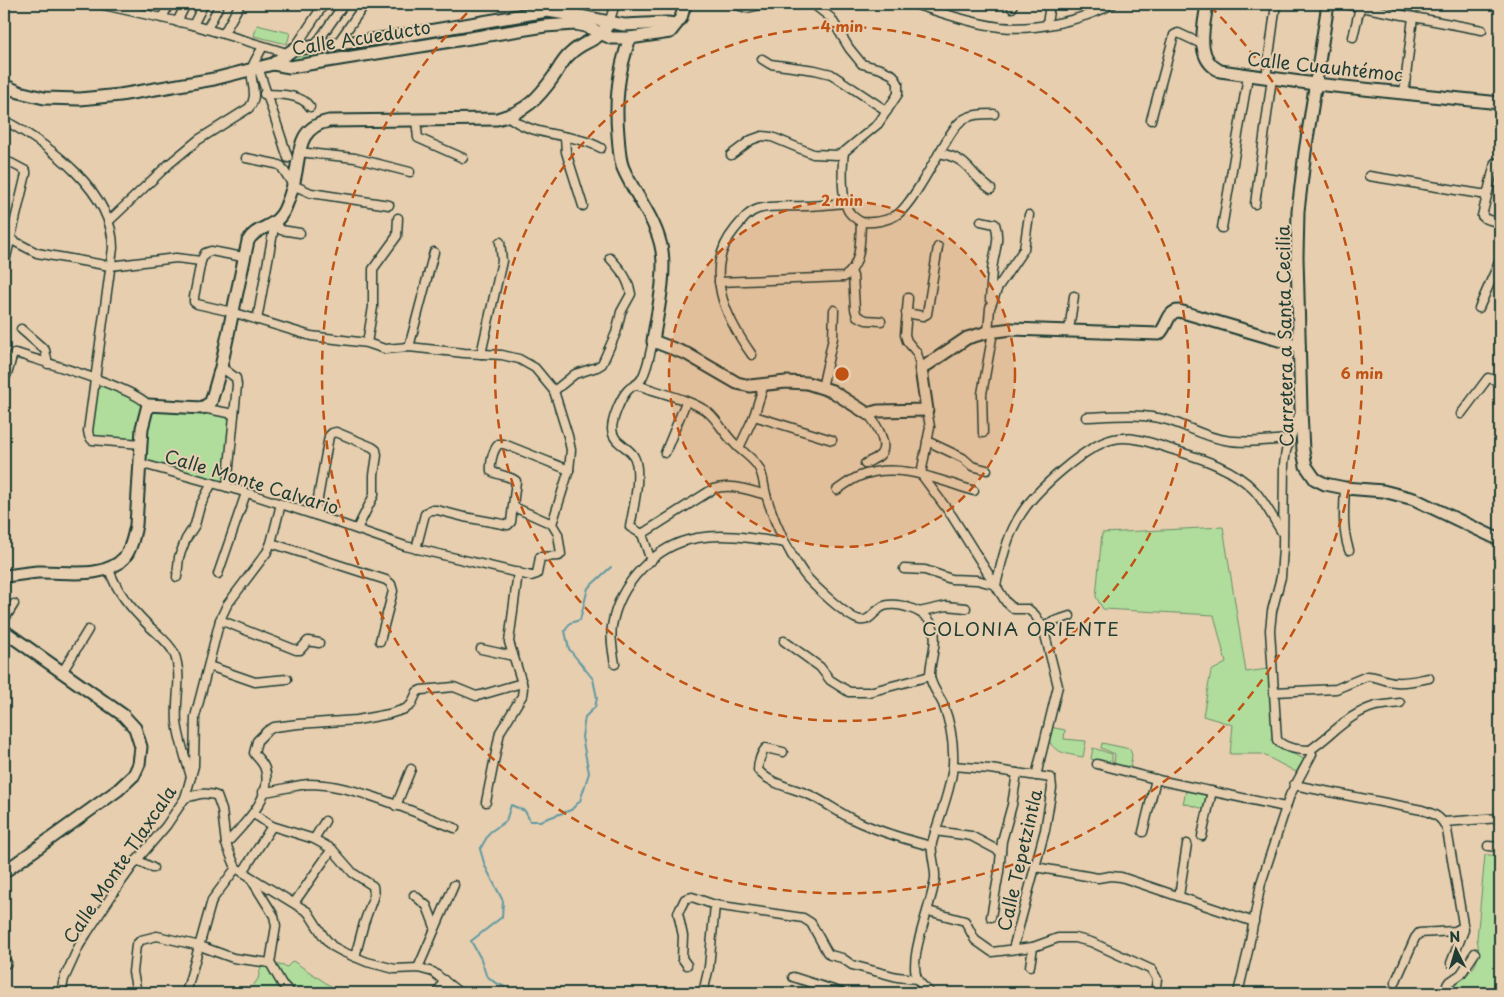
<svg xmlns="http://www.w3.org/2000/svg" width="1504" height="997" font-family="'Playpen Sans',sans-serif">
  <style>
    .green { fill: #b0dd9b; stroke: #688d68 }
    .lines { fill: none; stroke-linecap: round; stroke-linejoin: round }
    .stream { stroke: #6099a2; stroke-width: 2 }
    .street-casing { stroke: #1f3d34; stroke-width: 11 }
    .secondary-casing { stroke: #1f3d34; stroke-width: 15 }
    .street { stroke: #e7ceaf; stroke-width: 8 }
    .secondary { stroke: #e7ceaf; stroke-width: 11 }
    .ring { fill: none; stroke: #c05314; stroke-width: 2.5; stroke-dasharray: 9 6 }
    .labels { text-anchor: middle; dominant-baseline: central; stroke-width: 4; stroke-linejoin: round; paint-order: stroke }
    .street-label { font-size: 18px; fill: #1f3d34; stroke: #e7ceaf }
    .neighbourhood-label { font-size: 19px; letter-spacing: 1px; fill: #1f3d34; stroke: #e7ceaf }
    .centre { fill: #c05314; stroke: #e7ceaf; stroke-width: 2.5 }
    .ring-label { font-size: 15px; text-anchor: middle; font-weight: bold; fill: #c05314; stroke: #e7ceaf; stroke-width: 4; stroke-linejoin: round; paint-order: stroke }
  </style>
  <rect width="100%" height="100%" fill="#e7ceaf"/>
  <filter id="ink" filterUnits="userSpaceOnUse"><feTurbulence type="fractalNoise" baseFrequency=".02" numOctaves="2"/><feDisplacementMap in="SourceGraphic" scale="10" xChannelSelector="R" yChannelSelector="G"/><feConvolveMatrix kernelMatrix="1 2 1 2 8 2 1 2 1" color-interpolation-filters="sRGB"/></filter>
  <g filter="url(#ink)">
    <g class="green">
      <path d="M 535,15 L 539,26 L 299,63 L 283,60 L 291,54 Z"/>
      <path d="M 257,25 L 290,33 L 287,44 L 254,36 Z"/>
      <path d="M 95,379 L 145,400 L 234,414 L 227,487 L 139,463 L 141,444 L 89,436 Z"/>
      <path d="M 1223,527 L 1246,672 L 1268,669 L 1274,745 L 1304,759 L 1296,772 L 1262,754 L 1230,754 L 1233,725 L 1203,716 L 1211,671 L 1226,663 L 1214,615 L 1103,609 L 1096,597 L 1102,533 Z"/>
      <path d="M 1050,727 L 1065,730 L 1064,739 L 1086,741 L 1083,757 C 1065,754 1043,751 1050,727 Z"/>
      <path d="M 1102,743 L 1130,749 L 1132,755 L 1130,770 L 1114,766 L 1115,754 L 1101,748 Z"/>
      <path d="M 1093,748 L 1112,754 L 1112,765 L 1091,759 Z"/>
      <path d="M 1187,788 L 1209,793 L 1204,809 L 1183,803 Z"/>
      <path d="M 1485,855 L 1500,855 L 1500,993 L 1447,993 C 1465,973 1484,970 1477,939 Z"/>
      <path d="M 264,961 L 287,967 L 293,961 L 341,993 L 252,993 L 251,989 L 258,979 L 261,967 Z"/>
    </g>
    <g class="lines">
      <path class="stream" d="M 509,993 L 503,986 L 494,982 L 486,975 L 481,959 L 471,941 L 502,917 L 503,901 L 485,866 L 480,849 L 490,832 L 506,821 L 511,805 L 525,811 L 530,821 L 540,821 L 571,810 L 580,801 L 589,773 L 582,737 L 585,717 L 595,707 L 597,698 L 593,679 L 569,649 L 565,631 L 570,623 L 580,620 L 588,588 L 611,567"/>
      <g class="street-casing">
        <g id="street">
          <path d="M 99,4 L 193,25 L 287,53"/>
          <path d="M 734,4 L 747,8 L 765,4"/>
          <path d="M 914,4 C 942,13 971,23 1000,27 C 1035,31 1083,20 1113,4"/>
          <path d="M 1345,4 L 1482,30"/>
          <path d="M 1012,8 L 1012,4"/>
          <path d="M 556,9 L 593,4"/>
          <path d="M 162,18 L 169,4"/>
          <path d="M 177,22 L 186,4"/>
          <path d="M 609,23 L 615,4"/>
          <path d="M 1047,24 L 1050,4"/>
          <path d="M 193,25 L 204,4"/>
          <path d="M 207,29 L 220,4"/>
          <path d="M 224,33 L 240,4"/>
          <path d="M 1353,37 L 1360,7"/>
          <path d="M 337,44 L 365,4"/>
          <path d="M 314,47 L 344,4"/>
          <path d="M 294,49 L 324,4"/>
          <path d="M 762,59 L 770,64 L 815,70 L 831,74 L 887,111"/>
          <path d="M 258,67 L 288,158"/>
          <path d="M 1266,78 L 1276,4"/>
          <path d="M 1404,93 L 1413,17"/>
          <path d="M 264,94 C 278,94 302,94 310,107"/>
          <path d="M 508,116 C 533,138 572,132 601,148"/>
          <path d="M 4,120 C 49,145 113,191 113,248 L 88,431 L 89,436 L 92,440 L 141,444"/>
          <path d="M 416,120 L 418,138 L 463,158"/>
          <path d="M 1151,120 L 1174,35 L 1178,33 L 1202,44"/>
          <path d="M 565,137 L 566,152 L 583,206"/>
          <path d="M 298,152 L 355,158 L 410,172"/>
          <path d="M 844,152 C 842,166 841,200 849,212 C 852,216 856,219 861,222 C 873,223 888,221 898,214 C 913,202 934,161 945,143 C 949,136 954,127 961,121 C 970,114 983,114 994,114"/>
          <path d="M 939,153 C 971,159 968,174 991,189"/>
          <path d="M 731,155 L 751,140 L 762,136 L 772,137 L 813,154 L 837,155 L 844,152 L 878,124 L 898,94 L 898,83 L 893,75 L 881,69 L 862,64 L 849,48 L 831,18 L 813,4"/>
          <path d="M 246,158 L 276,164 L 281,166 L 293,185 L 311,193 L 389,205"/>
          <path d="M 1500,162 L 1495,163 L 1482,216 L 1486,219 L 1500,223"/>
          <path d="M 1369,176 L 1487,195"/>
          <path d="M 1255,204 L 1272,78"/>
          <path d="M 109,221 L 169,164 L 198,140 L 249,108 C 260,95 249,82 252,68 C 254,61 260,53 263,46"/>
          <path d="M 981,221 L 995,224 C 1001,240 993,255 992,271 C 991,280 991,290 990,299"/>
          <path d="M 275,222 L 281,230 L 300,233"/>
          <path d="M 1222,228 L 1248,76"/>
          <path d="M 4,236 L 37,253 L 110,266 L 176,258 L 201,261 L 205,253 L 211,251 L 243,257"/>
          <path d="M 4,266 L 26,174 L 26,171 L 11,163"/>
          <path d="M 851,272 L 853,276 L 855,309 L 857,316 L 866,320 L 881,321"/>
          <path d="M 719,282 L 844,277 C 862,266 860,240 861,222"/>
          <path d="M 908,298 L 905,335 L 907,341 L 917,353 L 921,369"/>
          <path d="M 1479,308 L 1500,260"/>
          <path d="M 906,313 L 923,316 L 927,314 L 938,247"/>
          <path d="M 257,320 L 275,222"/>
          <path d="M 21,329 L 45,350 L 48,364"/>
          <path d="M 1069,330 L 1074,296"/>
          <path d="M 988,332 L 990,308 L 998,287 L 1024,249 L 1029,215"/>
          <path d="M 367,343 L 373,307 L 373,269 L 397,236 L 398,218"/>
          <path d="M 409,347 L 434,252"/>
          <path d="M 481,354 L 502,261 L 500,242"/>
          <path d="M 752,355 C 725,317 702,269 735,229 C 742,221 748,212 758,209 C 772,205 789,207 804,206 C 818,206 832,204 846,203"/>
          <path d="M 221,367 L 236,378 L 237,385 L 227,487"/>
          <path d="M 4,379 C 10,372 9,361 14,353 L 19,354 C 43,362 136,388 148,405"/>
          <path d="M 637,385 C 657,392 693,400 709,413 C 719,422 725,435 735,444 C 743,453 755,459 760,470 C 764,479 764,489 767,498 C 775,524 786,548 802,571 C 809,582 848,618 860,620 C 871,622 875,609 884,606 C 898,602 924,610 931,623 C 940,639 930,658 930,675 C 930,685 939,695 943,704 C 950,722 954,745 953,764 C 952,787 938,820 932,843 C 930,853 936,867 935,879 C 932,904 908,957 917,978 C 919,984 926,988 930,993"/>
          <path d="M 822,388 L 833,338 L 834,310"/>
          <path d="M 554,391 L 575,374 L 597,367 L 602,364 L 616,333 L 621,312 L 631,294 C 628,278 621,270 610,258"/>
          <path d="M 202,408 L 234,414"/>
          <path d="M 927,410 L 930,427 L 921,474 L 952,516 L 1006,602 L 1014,609 L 1028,609 L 1035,615 L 1043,627 L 1058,686 L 1036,776"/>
          <path d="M 1461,414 L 1488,378 L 1500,381"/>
          <path d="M 754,416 L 832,440"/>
          <path d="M 1086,417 C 1112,416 1141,413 1167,420 C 1186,425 1204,437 1225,440 C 1245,444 1269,440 1290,439"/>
          <path d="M 983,433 L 982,394 L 993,332"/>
          <path d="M 927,441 L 963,458 L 972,466 L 987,470"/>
          <path d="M 739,448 L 754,416 L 764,384"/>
          <path d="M 665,453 L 686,402"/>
          <path d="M 139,463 L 241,491 L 330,520 L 405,546 L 531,576 L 537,574 L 540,557 L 559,556 L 561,554 L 558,534 L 552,524 L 569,470 L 571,450 L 568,436 L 554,391 L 535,368 L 519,359 L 502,355 L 464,353 L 409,347 L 385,349 L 367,343 L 311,336 L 232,312 L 197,304 L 194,302 L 194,297 L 201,261"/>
          <path d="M 865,464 C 869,461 876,459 880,455 C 890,445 875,422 868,414"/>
          <path d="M 1345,488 C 1344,509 1342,529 1349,550"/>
          <path d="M 837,490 C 844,485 852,479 860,476 C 898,461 938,480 974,491"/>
          <path d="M 514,507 L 552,524"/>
          <path d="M 315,515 L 329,436 L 332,433 L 336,432 L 372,447 L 376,450 L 377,455 L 374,475 L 374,495 L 357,529"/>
          <path d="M 642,534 L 630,527 C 633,510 643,470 633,455 C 626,445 613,443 612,429 C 612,419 621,397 628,390 C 632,385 639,385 642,378 C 648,367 650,353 653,341"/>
          <path d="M 642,534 L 713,489 C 731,483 748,490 766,495"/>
          <path d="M 642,534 L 651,561"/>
          <path d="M 271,543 L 386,580 L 391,584 L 393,591 L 380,641"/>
          <path d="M 416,549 L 425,514 L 430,510 L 437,510 L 464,517 L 508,525 L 511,522 L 516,481 C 509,475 499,476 491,471 C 490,463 493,449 499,444 L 504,444 L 569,470"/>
          <path d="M 109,569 C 116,591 131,608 148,625 C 156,633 169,642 174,653 C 183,675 175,699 177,722 C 179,740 186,759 191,777"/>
          <path d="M 904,569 L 925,570 L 951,579 L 977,580 L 996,585 C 1002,561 1007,535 1021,514 C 1036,490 1086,445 1114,439 C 1134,435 1157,445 1177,451 C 1203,459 1234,469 1254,490 C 1265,502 1274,520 1283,534"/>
          <path d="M 218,574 L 246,493"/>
          <path d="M 177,577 L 179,557 L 186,539 L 195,525 L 200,506 L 212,483"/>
          <path d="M 919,612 L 946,606 L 966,608"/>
          <path d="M 4,620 L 14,604"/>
          <path d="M 220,620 L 296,650 L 300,650 L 308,641 L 319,643"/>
          <path d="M 1043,627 L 1055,621 L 1070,616"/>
          <path d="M 784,641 L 820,667 L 830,680 L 849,692 L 869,692 L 930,676"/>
          <path d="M 481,649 L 513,656"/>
          <path d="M 615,664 C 613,652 610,639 612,626 C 619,584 655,545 697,538 C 726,533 756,539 785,543"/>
          <path d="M 209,666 L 255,682 L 287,679"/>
          <path d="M 63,671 L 88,630"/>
          <path d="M 1275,692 L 1336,689 L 1367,676 C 1377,676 1386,682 1396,682 C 1407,683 1418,680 1429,678"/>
          <path d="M 1310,750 C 1332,735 1349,713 1376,706 C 1383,705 1392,704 1400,703"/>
          <path d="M 783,752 L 766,748 C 761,753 758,763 758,770 C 770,785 795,788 812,796 C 826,803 838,812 852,819 C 877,831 904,839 931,846"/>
          <path d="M 1097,764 L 1163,781 L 1285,807"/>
          <path d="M 953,766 L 990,769 L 1051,778 L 1052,788 L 1045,830 L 1013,949"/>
          <path d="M 1294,785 L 1422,810 C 1435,814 1442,817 1447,830 L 1464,930 L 1451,963"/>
          <path d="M 263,792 C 278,791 294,785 309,784 C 354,784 413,812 455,828"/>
          <path d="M 185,798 C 196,795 207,791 217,796 L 222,810 L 226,844 L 236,868 L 308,912 L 324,937 L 332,946 L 343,952 L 367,962 L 395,969 L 418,968 L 433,972 L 460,993"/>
          <path d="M 486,802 L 500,732 L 522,696 L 523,688 L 522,683"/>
          <path d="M 396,806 L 411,769"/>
          <path d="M 254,814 L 272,826 L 314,839 L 332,849 L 353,873 L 373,886 L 374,895 L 364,923 L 355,957"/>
          <path d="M 1444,822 L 1500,818"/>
          <path d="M 935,831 L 971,836 L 1001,852"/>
          <path d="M 1143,832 L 1156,779"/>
          <path d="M 1202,836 L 1212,791"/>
          <path d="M 314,839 L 325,821"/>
          <path d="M 226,844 C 243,825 274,797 265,769 C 263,762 258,759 254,753 L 257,741 L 267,731 L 274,727 L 298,724 L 357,720 L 389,714 L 405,709 L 411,705 L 417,692 L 421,690 L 454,687 L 476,696 L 481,695 L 522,683 L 509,642 L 518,572"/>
          <path d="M 1488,846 L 1500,847"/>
          <path d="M 137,860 L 153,868"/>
          <path d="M 1035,867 L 1098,878 L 1110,876 L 1121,877 L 1254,922"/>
          <path d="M 243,872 L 272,826"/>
          <path d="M 251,879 L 274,916 L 276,926 L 270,963"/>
          <path d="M 414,895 L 427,906 L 435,927"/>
          <path d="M 1179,896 L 1187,844"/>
          <path d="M 294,903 L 332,849"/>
          <path d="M 928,911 L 965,921 L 975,940 L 992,952 L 1033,947 L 1058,938 L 1075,938 L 1091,942 L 1152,970 L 1157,979 L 1155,993"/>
          <path d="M 991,917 L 999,872 L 1002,841 L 1012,805 L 1017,773"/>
          <path d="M 4,962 L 7,963"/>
          <path d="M 687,965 L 682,958 L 683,936 L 678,913 L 685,899 L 692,897 L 715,905 L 803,918 L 811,923 L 827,952 L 830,955 L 842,958 L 852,965 L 897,977 L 917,979"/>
          <path d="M 1030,966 L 1033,947"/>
          <path d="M 418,968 L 454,885"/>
          <path d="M 793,977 L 843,993"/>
          <path d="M 1395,983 L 1415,938 L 1419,933 L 1455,931 L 1463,927"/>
          <path d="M 61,993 L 64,979 L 79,946 L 87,933 L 114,892 L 137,860 L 166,826 L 185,798 L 194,766 L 195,717 L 220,620 L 227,605 L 267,552 L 271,543 L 281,504"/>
          <path d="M 137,993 L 133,972 L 136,945 L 141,940 L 157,936 L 200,946 L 233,958 L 270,963 L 282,984 L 291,993"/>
          <path d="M 186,993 L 212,900 L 236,868"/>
          <path d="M 438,993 L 444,980"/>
          <path d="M 703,993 L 709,967 L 715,905"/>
          <path d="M 1238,993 L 1248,951 L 1261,883 L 1290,795 L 1312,754 L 1310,750 C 1299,750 1285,749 1277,740 L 1270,630 L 1272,611 L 1281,577 L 1283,548 L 1284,464 L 1286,451 L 1299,415"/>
          <path d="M 1435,993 L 1444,992 L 1448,983 L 1461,974 L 1475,953"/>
        </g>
      </g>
      <g class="secondary-casing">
        <g id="secondary">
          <path d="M 1207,4 C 1204,27 1194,58 1220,71 L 1315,84 L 1500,103"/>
          <path d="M 1328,4 L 1305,152 L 1298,211 L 1297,257 L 1301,410 L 1303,451 L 1306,466 L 1315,479 L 1325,484 L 1345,488 L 1383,491 L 1414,499 L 1500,540"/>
          <path d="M 630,38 C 618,71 615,100 618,135 C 619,145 619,159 623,168 C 635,196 657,220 662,251 C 666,278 657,314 653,341 L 687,354 L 737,383 L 750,386 L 786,382 L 807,383 L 832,391 L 868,414 L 878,411 L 927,410 L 921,369 L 967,338 L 988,332 L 1012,329 L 1159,334 C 1168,326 1167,311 1179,311 L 1299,346"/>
          <path d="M 273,64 L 294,49 L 387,38 L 547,11 L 580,16 L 624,25 L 667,23 L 676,24"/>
          <path d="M 4,85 L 19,92 L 44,98 L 80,99 L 120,95 L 214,79 L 273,64 L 290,67 L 545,26 L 575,24 L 585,26 L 611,38 L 630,38 L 670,32 L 681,18 L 685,4"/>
          <path d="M 4,576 C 15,575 27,573 38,572 C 65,571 104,580 124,558 C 131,550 134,535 136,525 L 142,428 L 148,405 L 202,408 L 211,402 L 221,367 L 248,241 C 256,225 277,230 286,206 C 291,194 294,183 296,172 C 300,148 300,127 329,121 L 497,119 C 525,112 538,99 554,76 C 559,68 563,60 570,54 C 585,39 596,44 609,23"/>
          <path d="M 4,631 L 123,715 L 135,728 L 141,747 L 139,764 L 134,775 L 118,790 L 4,872"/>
        </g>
      </g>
      <use href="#street" class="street"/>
      <use href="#secondary" class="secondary"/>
    </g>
  </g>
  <circle cx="842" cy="374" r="173" fill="#c05314" fill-opacity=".12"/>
  <g class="ring">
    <circle cx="842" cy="374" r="173"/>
    <circle cx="842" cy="374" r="347"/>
    <path d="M1210 6A520 520 0 1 1 474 6"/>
  </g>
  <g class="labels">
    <g class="street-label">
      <text transform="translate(361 37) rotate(-9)">Calle Acueducto</text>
      <text transform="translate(1325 66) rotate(6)">Calle Cuauhtémoc</text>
      <text transform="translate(1284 336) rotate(-91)">Carretera a Santa Cecilia</text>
      <text transform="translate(252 481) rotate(17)">Calle Monte Calvario</text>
      <text transform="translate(1019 860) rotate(-77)">Calle Tepetzintla</text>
      <text transform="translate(119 864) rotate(-56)">Calle Monte Tlaxcala</text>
    </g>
    <g class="neighbourhood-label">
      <text x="1021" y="628">COLONIA ORIENTE</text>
    </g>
  </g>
  <circle cx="842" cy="374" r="8" class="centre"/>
  <g class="ring-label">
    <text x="842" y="32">4 min</text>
    <text x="842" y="206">2 min</text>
    <text x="1362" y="379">6 min</text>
  </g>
  <rect width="1504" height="997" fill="none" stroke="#e7ceaf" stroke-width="20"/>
  <rect x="10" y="10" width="1484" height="977" fill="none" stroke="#1f3d34" stroke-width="2" filter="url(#ink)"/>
  <g transform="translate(1456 950) rotate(355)" stroke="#e7ceaf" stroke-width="4" paint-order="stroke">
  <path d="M0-4L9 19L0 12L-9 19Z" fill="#1f3d34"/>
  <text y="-8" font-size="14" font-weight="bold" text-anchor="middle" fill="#1f3d34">N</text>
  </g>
</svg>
